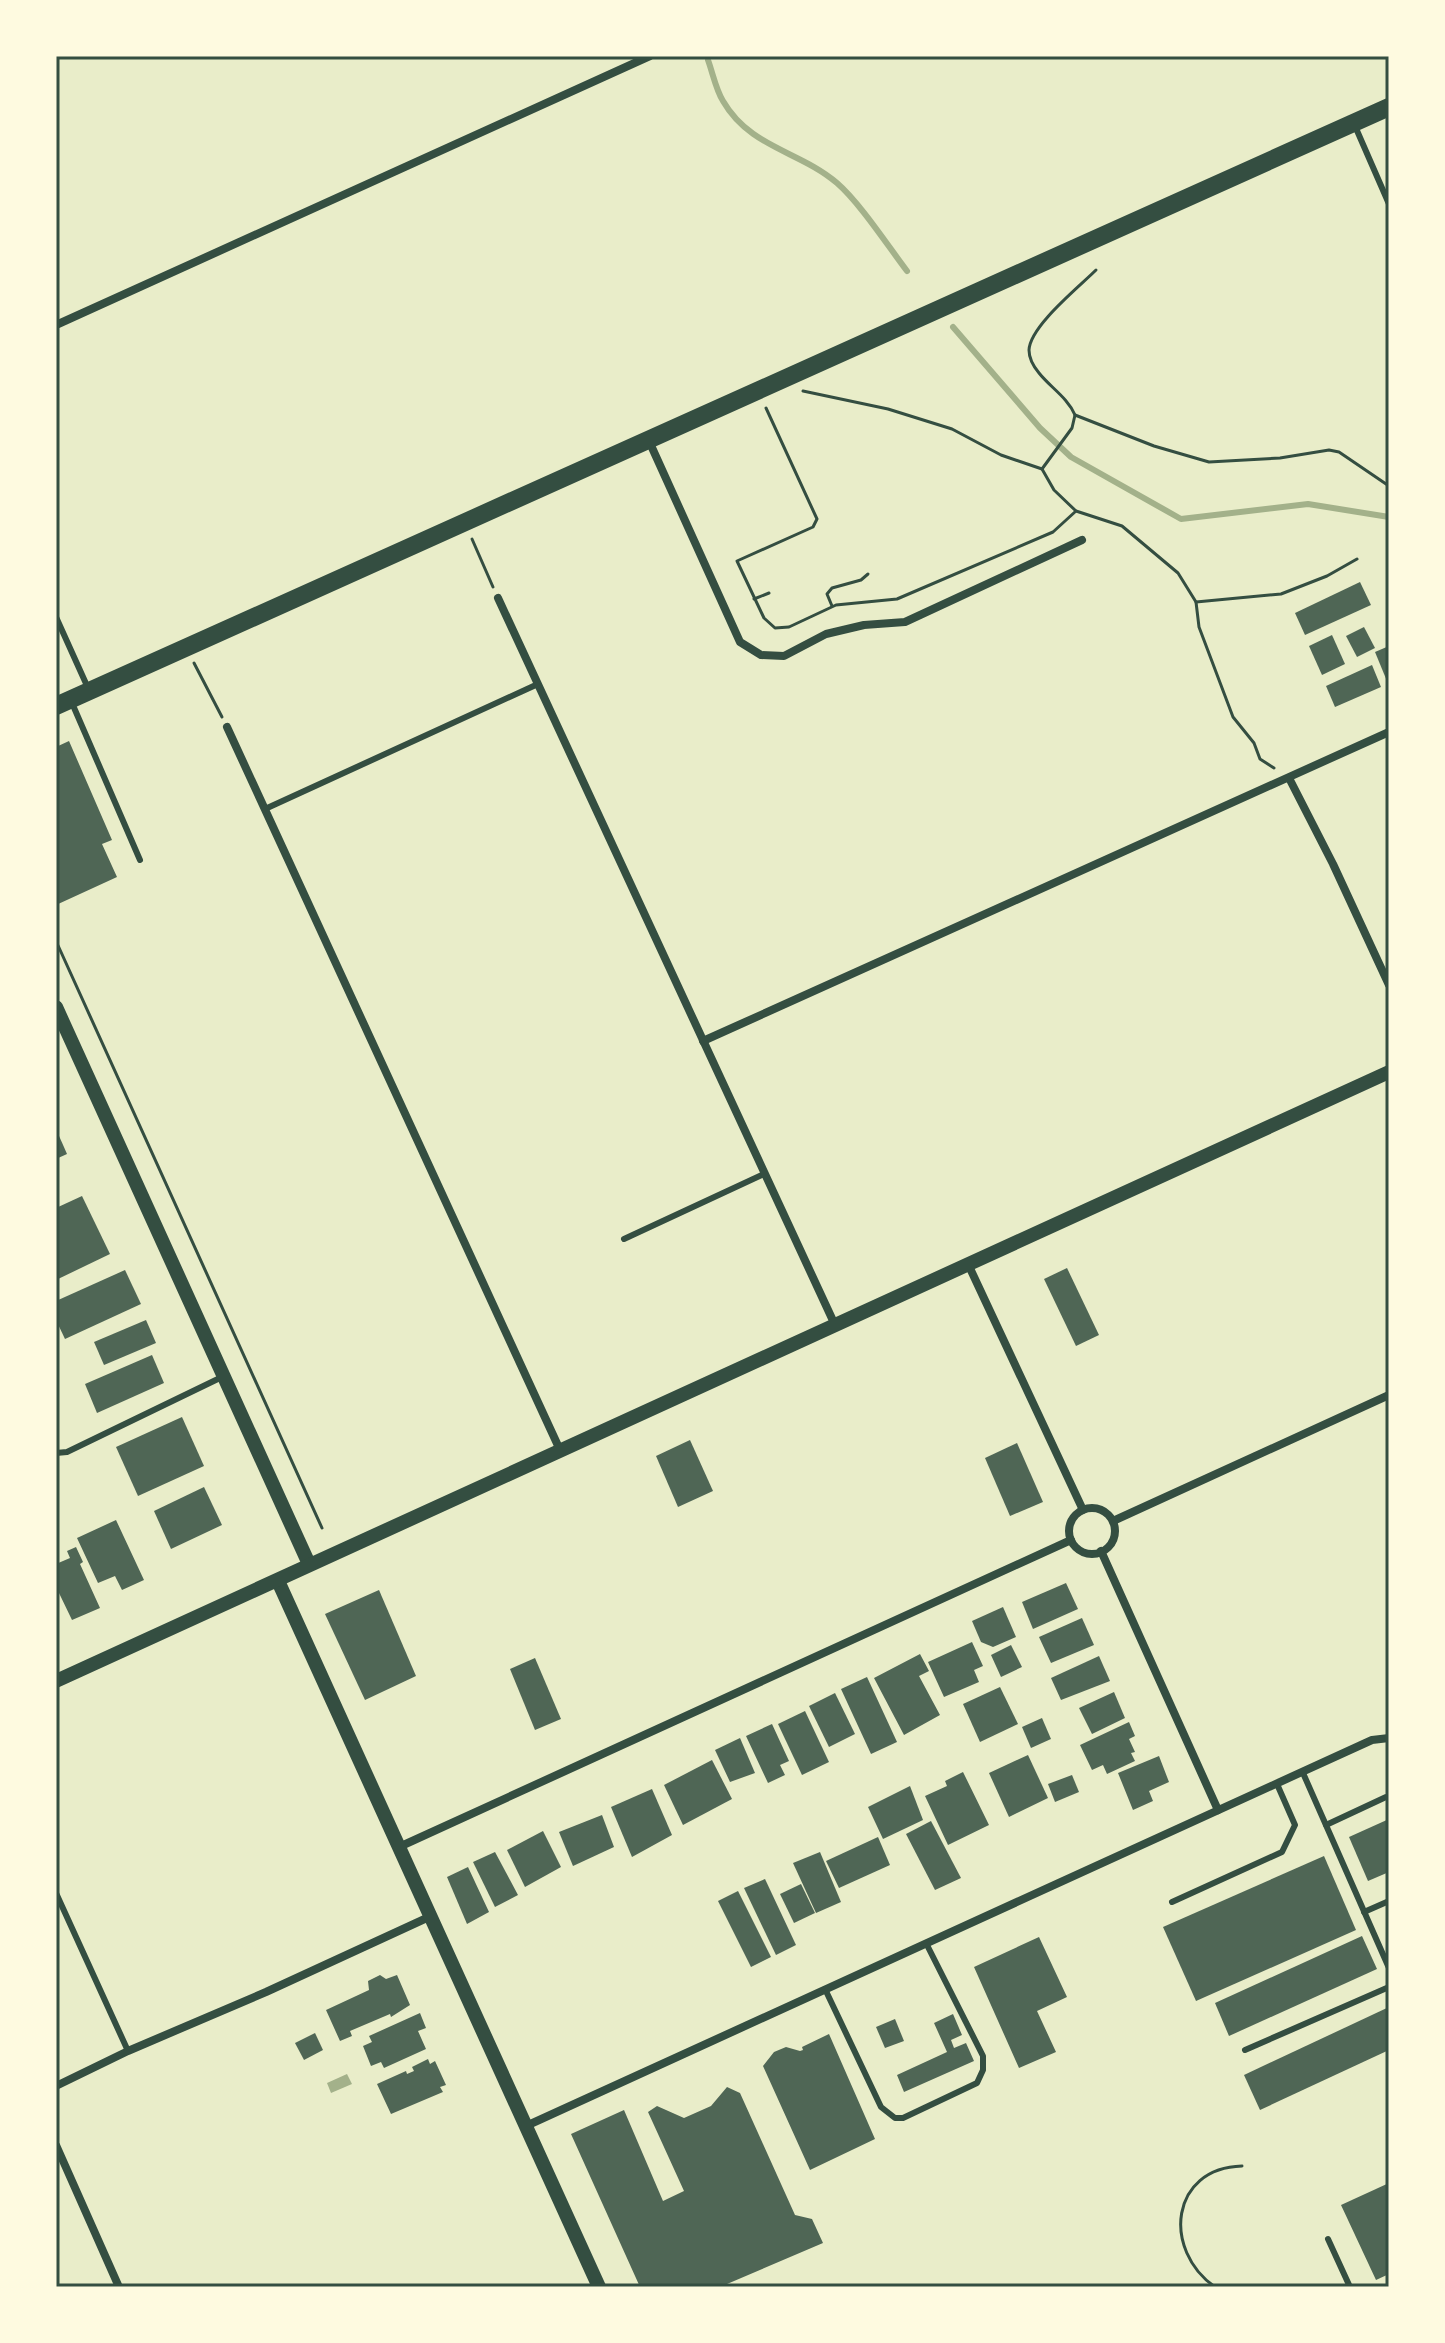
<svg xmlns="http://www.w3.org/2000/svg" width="1445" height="2343" font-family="Overpass,sans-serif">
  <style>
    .water { fill: #a3b18a }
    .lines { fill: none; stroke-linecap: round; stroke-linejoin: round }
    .stream { stroke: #a3b18a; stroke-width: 6 }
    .building { fill: #4f6655 }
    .path { stroke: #344e41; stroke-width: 3 }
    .service { stroke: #344e41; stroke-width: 6 }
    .minor { stroke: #344e41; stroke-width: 8 }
    .tertiary { stroke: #344e41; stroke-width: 14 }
    .primary { stroke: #344e41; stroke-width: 18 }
    .neatline { fill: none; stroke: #344e41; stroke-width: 3 }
  </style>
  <rect width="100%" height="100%" fill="#e9edc9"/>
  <path class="water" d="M 347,2074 L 352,2084 L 331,2093 L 327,2083 Z"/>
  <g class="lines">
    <g class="stream">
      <path d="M 708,60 C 713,74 716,90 723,101 C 750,148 800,151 837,183 C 860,203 888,246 907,271"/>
      <path d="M 953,327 L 1040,428 L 1071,457 L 1181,519 L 1308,504 L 1389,517"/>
    </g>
  </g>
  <g class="building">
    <path d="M 1360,582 L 1371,605 L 1305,635 L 1295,613 Z"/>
    <path d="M 1364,627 L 1375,648 L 1357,657 L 1346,636 Z"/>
    <path d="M 1332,635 L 1345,664 L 1322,675 L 1309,646 Z"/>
    <path d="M 1389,646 L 1389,686 L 1375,652 Z"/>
    <path d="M 1372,665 L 1381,687 L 1335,707 L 1326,686 Z"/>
    <path d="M 69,741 L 112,840 L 102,844 L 117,877 L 56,905 L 56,747 Z"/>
    <path d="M 56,1129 L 67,1154 L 56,1159 Z"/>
    <path d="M 82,1196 L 110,1254 L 56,1280 L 56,1208 Z"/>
    <path d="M 1067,1268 L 1099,1335 L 1076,1346 L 1044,1279 Z"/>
    <path d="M 125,1270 L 141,1304 L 65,1339 L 56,1320 L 56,1301 Z"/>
    <path d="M 146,1320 L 156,1343 L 104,1365 L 94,1342 Z"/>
    <path d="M 152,1355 L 164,1383 L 97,1413 L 85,1384 Z"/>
    <path d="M 182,1417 L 204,1466 L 138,1496 L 116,1447 Z"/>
    <path d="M 690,1440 L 713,1491 L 678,1507 L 656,1456 Z"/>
    <path d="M 1017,1443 L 1043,1502 L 1010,1516 L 985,1458 Z"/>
    <path d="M 204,1487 L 222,1525 L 171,1549 L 154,1511 Z"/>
    <path d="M 116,1520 L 144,1580 L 122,1590 L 115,1576 L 98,1583 L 77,1538 Z"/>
    <path d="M 76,1547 L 83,1562 L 80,1564 L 100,1608 L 72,1620 L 59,1593 L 56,1594 L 56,1564 L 70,1558 L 67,1551 Z"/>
    <path d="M 1066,1583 L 1078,1609 L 1033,1629 L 1022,1602 Z"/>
    <path d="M 379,1590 L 416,1676 L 365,1700 L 325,1614 Z"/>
    <path d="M 1003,1607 L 1016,1637 L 993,1647 L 981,1642 L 972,1621 Z"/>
    <path d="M 1082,1618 L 1094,1645 L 1051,1663 L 1039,1637 Z"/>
    <path d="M 972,1642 L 983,1666 L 974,1670 L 979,1682 L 944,1697 L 928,1662 Z"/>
    <path d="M 1011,1645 L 1022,1667 L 1001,1677 L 991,1655 Z"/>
    <path d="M 920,1654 L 929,1671 L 919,1676 L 940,1715 L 904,1735 L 874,1678 Z"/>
    <path d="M 1099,1656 L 1110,1681 L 1061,1700 L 1051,1678 Z"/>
    <path d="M 535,1658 L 561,1719 L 535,1730 L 510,1669 Z"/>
    <path d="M 867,1677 L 897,1742 L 871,1754 L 841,1689 Z"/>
    <path d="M 1000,1687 L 1018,1724 L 980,1742 L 963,1704 Z"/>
    <path d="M 1114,1692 L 1125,1718 L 1092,1734 L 1079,1708 Z"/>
    <path d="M 835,1693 L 855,1734 L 829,1747 L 809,1706 Z"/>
    <path d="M 805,1711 L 829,1762 L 802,1775 L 778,1724 Z"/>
    <path d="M 1042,1718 L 1051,1739 L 1031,1748 L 1022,1727 Z"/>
    <path d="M 1129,1722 L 1135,1736 L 1129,1739 L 1135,1752 L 1131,1753 L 1135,1761 L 1107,1774 L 1103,1765 L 1092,1770 L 1080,1745 Z"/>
    <path d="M 772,1724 L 789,1761 L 780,1765 L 785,1775 L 768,1783 L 746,1736 Z"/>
    <path d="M 740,1738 L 755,1773 L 730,1782 L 715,1750 Z"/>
    <path d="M 1028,1755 L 1048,1798 L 1009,1817 L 989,1773 Z"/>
    <path d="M 1159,1756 L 1169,1782 L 1149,1791 L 1153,1801 L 1133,1810 L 1118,1773 Z"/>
    <path d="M 712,1760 L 732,1799 L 683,1825 L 664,1785 Z"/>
    <path d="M 963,1772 L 989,1825 L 948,1845 L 925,1796 L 947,1786 L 945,1781 Z"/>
    <path d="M 1072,1775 L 1079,1792 L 1055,1802 L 1048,1784 Z"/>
    <path d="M 910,1786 L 923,1820 L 883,1839 L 868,1807 Z"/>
    <path d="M 652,1789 L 672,1835 L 632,1857 L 611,1807 Z"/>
    <path d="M 602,1815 L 614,1847 L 573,1866 L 559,1832 Z"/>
    <path d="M 1389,1819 L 1389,1872 L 1368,1881 L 1349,1837 Z"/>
    <path d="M 931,1821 L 961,1878 L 935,1890 L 906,1834 Z"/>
    <path d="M 543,1831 L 561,1867 L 525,1887 L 507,1850 Z"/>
    <path d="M 878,1837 L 890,1865 L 839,1888 L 826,1861 Z"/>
    <path d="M 495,1852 L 518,1895 L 495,1907 L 473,1862 Z"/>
    <path d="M 820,1852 L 841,1902 L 816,1913 L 793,1863 Z"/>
    <path d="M 1324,1856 L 1356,1930 L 1196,2001 L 1163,1927 Z"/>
    <path d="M 468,1867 L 489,1912 L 467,1924 L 447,1877 Z"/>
    <path d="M 765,1879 L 796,1945 L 776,1955 L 744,1888 Z"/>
    <path d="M 801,1884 L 815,1913 L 794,1923 L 780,1894 Z"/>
    <path d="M 738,1891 L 771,1957 L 751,1967 L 718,1901 Z"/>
    <path d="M 1362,1936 L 1377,1969 L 1229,2036 L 1215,2003 Z"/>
    <path d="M 1039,1937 L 1067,1997 L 1037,2011 L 1056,2052 L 1019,2068 L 974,1967 Z"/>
    <path d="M 380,1975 L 386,1979 L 397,1975 L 410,2005 L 391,2017 L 390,2014 L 350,2031 L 352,2036 L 340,2041 L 326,2010 L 369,1990 L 368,1981 Z"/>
    <path d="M 1389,2007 L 1389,2050 L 1260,2110 L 1244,2075 Z"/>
    <path d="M 420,2013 L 426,2028 L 418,2031 L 426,2049 L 384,2068 L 381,2062 L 371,2066 L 363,2046 L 372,2042 L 369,2036 Z"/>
    <path d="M 953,2014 L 962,2035 L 951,2040 L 954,2048 L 966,2043 L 974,2061 L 904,2092 L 897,2075 L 947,2052 L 934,2023 Z"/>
    <path d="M 895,2019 L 904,2041 L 885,2048 L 876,2027 Z"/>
    <path d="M 315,2033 L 323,2050 L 304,2060 L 295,2043 Z"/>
    <path d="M 829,2034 L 875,2139 L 810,2170 L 763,2066 L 774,2052 L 786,2047 L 800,2051 L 803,2050 L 802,2047 Z"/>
    <path d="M 428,2059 L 430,2064 L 435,2061 L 446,2085 L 440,2087 L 443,2092 L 391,2114 L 377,2084 L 406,2071 L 407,2074 L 414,2071 L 412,2067 Z"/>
    <path d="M 727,2087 L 740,2093 L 795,2215 L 812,2219 L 823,2243 L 720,2287 L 640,2287 L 571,2134 L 624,2110 L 663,2201 L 684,2191 L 648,2112 L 657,2106 L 684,2118 L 711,2106 Z"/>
    <path d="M 1389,2183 L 1389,2274 L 1376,2280 L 1341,2205 Z"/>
  </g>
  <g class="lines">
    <g class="path">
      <path d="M 803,391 L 888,409 L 952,429 L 1001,455 L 1042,469 L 1054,490 L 1076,511 L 1122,526 L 1178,573 L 1196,602 L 1199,627 L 1233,717 L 1254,743 L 1260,759 L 1274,768"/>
      <path d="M 766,408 L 817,519 L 813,527 L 737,561 L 764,618 L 775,628 L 789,627 L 836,605 L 897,599 L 1053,532 L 1076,511"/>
      <path d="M 1075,415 L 1154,446 L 1209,462 L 1280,458 L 1329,450 L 1339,452 L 1389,486"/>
      <path d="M 1042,469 L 1072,428 L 1075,415 C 1068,398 1050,387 1039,373 C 1034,367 1029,358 1029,350 C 1030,326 1079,287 1096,270"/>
      <path d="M 472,539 L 493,587"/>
      <path d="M 754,599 L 769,593"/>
      <path d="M 1196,602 L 1281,594 L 1327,576 L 1357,559"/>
      <path d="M 832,606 L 827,594 L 832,588 L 861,580 L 868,574"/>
      <path d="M 194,663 L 222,717"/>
      <path d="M 56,941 L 322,1528"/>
      <path d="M 1215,2287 C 1162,2250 1170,2168 1242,2166"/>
    </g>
    <g class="service">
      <path d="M 1355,126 L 1389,204"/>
      <path d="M 56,617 L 88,688"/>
      <path d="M 72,703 L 140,860"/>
      <path d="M 265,809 L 538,684"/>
      <path d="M 624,1239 L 764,1174"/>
      <path d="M 56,1453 L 67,1452 L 222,1377"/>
      <path d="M 1303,1773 L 1389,1968"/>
      <path d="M 1326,1825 L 1386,1797"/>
      <path d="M 56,1893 L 128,2051"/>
      <path d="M 1172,1902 L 1282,1852 L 1295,1825 L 1277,1784"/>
      <path d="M 1364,1912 L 1389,1901"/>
      <path d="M 825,1989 L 881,2107 L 895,2118 L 903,2118 L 977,2083 L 983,2070 L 983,2056 L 926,1943"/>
      <path d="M 1245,2050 L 1389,1987"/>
      <path d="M 1328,2239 L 1350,2287"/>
    </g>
    <g class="minor">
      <path d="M 56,325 L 650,56"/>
      <path d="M 649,441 L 740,642 L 761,655 L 784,656 L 826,634 L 864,625 L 905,622 L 1082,540"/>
      <path d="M 498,598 L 835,1325"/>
      <path d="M 227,727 L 560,1450"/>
      <path d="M 1289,778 L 1333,864 L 1389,985"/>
      <path d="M 703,1041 L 1389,732"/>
      <path d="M 968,1264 L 1083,1510"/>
      <circle cx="1092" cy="1531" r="23"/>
      <path d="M 1113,1521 L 1389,1395"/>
      <path d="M 1101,1551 L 1218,1810"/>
      <path d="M 399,1847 L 1071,1540"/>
      <path d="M 56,2086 L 128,2051 L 266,1992 L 429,1917"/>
      <path d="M 526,2126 L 1372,1740 L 1389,1738"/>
      <path d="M 56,2145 L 119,2287"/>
    </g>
    <g class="tertiary">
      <path d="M 56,1007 L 309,1564"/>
      <path d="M 278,1581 L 599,2287"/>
      <path d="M 56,1681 L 1389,1072"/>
    </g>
    <path class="primary" d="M 56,706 L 1389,107"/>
  </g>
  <rect width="1445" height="2343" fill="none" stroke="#fefae0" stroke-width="116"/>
  <rect x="58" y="58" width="1329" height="2227" class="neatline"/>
</svg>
